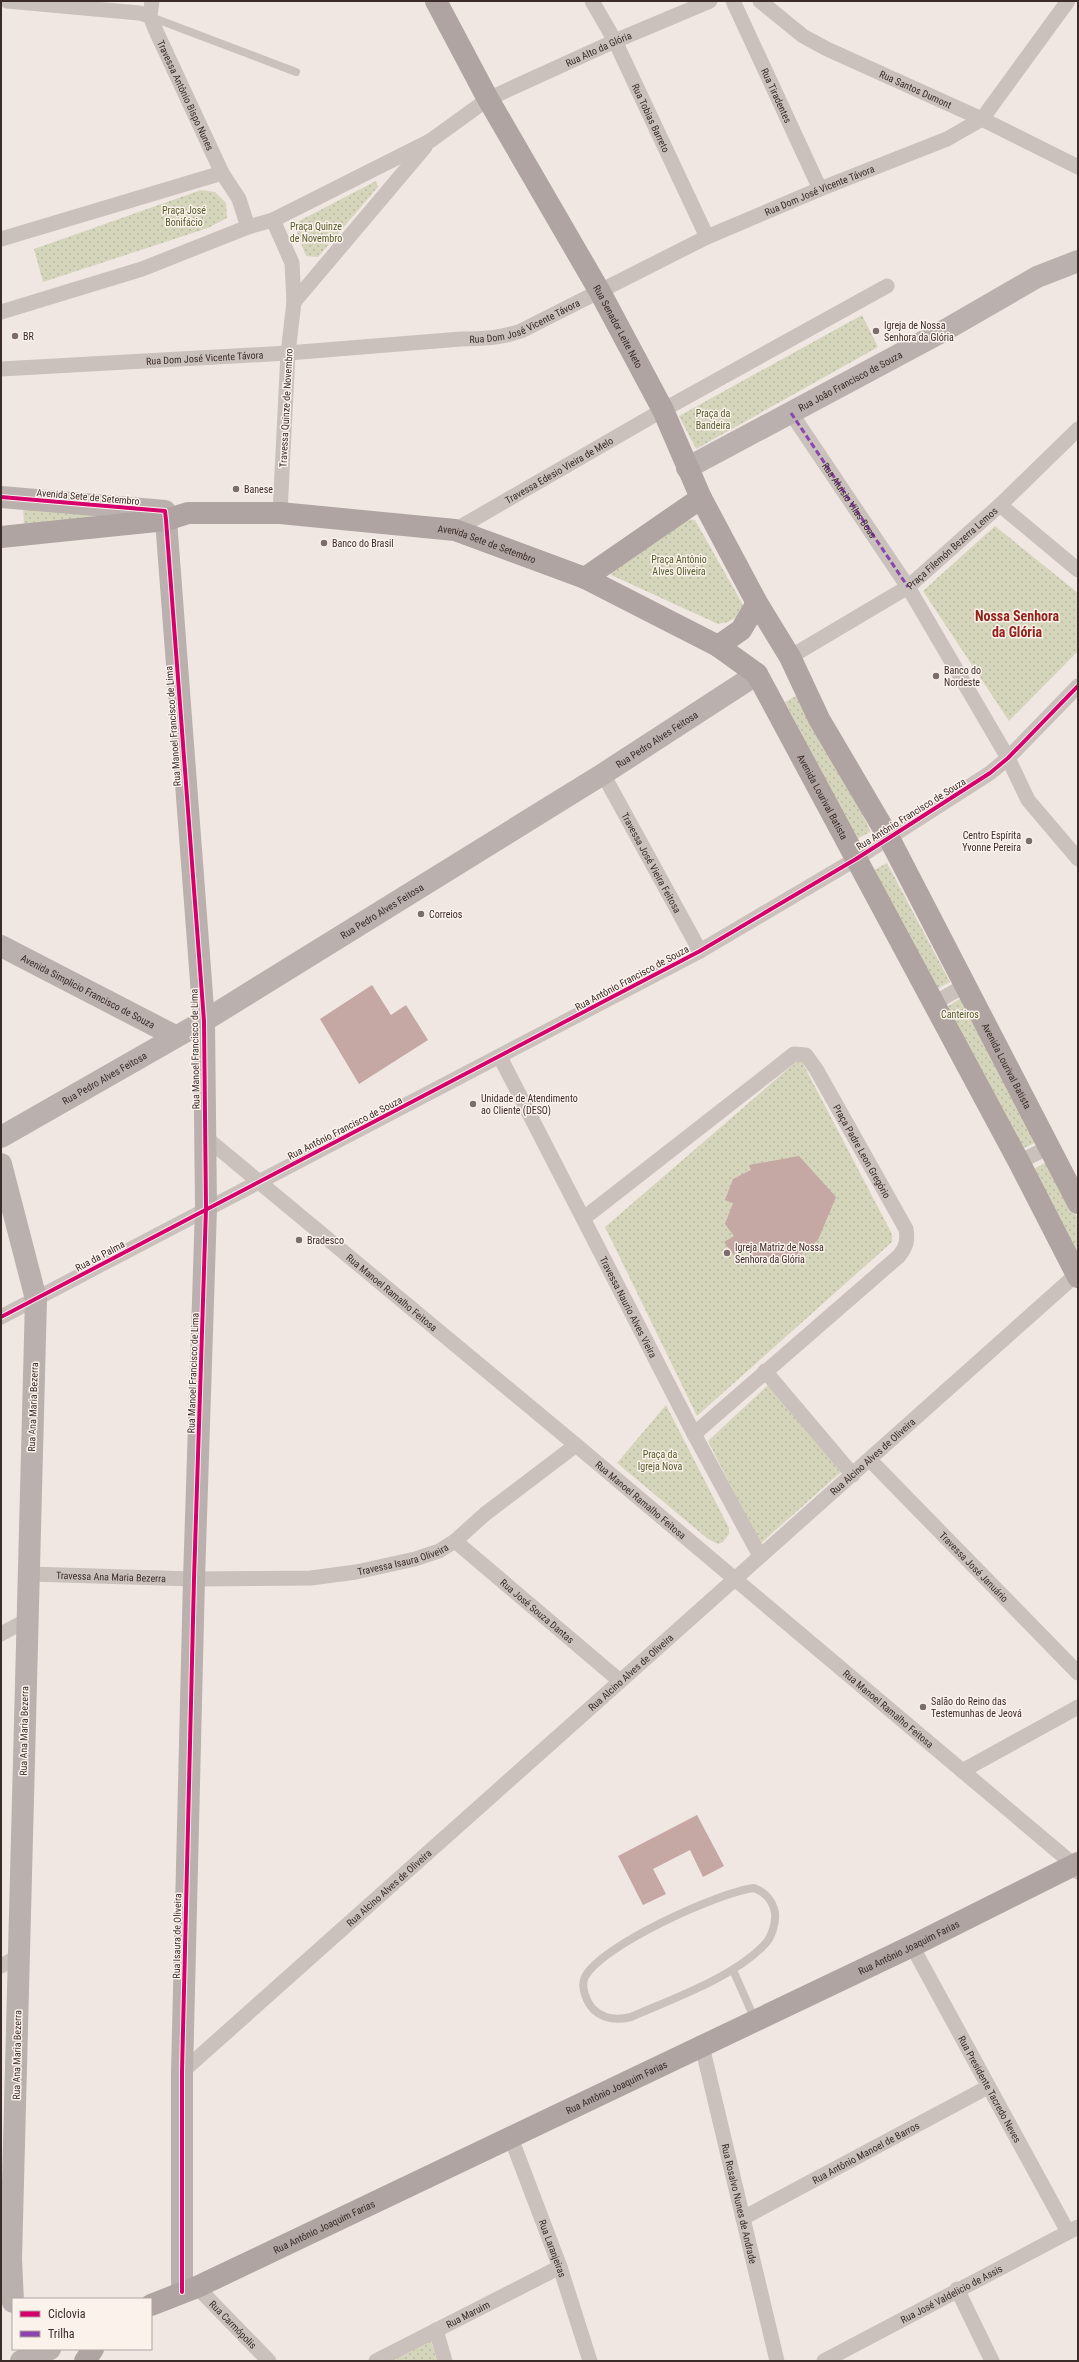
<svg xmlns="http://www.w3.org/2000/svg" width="1079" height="2362" font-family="'Roboto Condensed',sans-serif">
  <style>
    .park { fill: url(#park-dots) }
    .building { fill: #c5a7a3 }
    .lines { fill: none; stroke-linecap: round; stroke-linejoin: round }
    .lane { stroke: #cac0bc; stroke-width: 8 }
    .street { stroke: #cac0bc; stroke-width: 15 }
    .secondary { stroke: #bab0ad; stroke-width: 22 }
    .primary { stroke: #afa4a1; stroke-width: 22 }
    .quiet { stroke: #8e44ad; stroke-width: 3; stroke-dasharray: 6 3; stroke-linecap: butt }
    .cycleway-casing { stroke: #fcf2ec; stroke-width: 6 }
    .cycleway { stroke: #d6006c; stroke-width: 4 }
    .poi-dot { fill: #7a6d6a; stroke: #fcf2ec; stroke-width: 1.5 }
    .labels { text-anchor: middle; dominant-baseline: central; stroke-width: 3; stroke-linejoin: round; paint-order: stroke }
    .street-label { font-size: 10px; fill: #3b2c29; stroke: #fcf2ec }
    .park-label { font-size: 10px; fill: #535c2a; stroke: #fcf2ec }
    .poi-label { font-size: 10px; fill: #3b2c29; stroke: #fcf2ec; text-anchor: start }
    .district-label { font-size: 14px; font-weight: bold; fill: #93221a; stroke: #fcf2ec }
  </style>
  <defs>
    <pattern id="park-dots" width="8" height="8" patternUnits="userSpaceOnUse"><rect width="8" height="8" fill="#d5d5bc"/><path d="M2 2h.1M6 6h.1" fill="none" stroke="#b8b7a2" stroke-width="1.8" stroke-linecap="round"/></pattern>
  </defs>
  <rect width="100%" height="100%" fill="#f0e7e3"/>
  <g class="park">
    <path d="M 376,181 L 378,187 L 318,257 L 306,256 L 296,230 L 299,221 Z"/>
    <path d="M 201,190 L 215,192 L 226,203 L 227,218 L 208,228 L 43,282 L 34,249 Z"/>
    <path d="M 862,315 L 878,347 L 696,449 L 679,416 Z"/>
    <path d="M 23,505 L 130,511 L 24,527 Z"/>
    <path d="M 681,519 L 695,520 L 743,605 L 740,615 L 728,622 L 718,624 L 611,575 L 613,569 Z"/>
    <path d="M 995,526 L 1078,593 L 1078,651 L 1009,721 L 923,591 Z"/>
    <path d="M 801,693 L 869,828 L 870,832 L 857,839 L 785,702 Z"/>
    <path d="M 887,863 L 950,982 L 935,990 L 874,870 Z"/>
    <path d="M 963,997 L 1037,1142 L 1022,1149 L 945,1008 Z"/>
    <path d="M 796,1062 L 802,1062 L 892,1234 L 892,1242 L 697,1416 L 605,1227 Z"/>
    <path d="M 1048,1161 L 1078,1219 L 1078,1257 L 1032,1170 Z"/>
    <path d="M 768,1385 L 841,1472 L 760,1544 L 708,1441 Z"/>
    <path d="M 666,1405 L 729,1528 L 729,1534 L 723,1542 L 718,1544 L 708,1539 L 617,1463 Z"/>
    <path d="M 431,2341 L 437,2361 L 393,2361 Z"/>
  </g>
  <g class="building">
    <path d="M 372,985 L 391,1015 L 406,1005 L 428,1040 L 359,1084 L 320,1019 Z"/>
    <path d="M 799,1156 L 836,1197 L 818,1240 L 794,1261 L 775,1262 L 775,1257 L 751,1258 L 743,1247 L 733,1254 L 724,1242 L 734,1236 L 725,1224 L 733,1203 L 725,1200 L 733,1179 L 751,1170 L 749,1165 Z"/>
    <path d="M 697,1815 L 724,1866 L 703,1877 L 690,1850 L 653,1869 L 666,1894 L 643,1905 L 618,1856 Z"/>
  </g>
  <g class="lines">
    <g class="lane">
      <path d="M 151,17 L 296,72"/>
      <path d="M 754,1888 C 765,1892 773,1901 775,1913 C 776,1922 772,1937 765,1944 C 735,1977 672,1999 631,2017 C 619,2020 605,2020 594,2010 C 587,2003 580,1987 585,1977 C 600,1946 719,1892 754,1888 Z"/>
      <path d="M 733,1970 L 755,2020"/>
    </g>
    <g class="street">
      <path d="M 7,1 L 139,13 L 150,16"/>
      <path id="s1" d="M 152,1 L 150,16 L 156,31 L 222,173 L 239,199 L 248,227"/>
      <path id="s2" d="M 592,1 L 615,41 L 707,237"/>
      <path id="s3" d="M 733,1 L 820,189"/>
      <path id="s4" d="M 760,1 L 803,36 L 827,49 L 982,119 L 1078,167"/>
      <path d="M 273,220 L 292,263 L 294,302 L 288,353 L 280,513"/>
      <path d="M 1,239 L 222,173"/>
      <path d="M 294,302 L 425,147"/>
      <path id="s5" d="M 1,312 L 142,269 L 248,227 L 273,220 L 430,141 L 488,99 L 615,41 L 710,1"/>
      <path id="s6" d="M 1,369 L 288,353 L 461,339 C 483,339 500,338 521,331 L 707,237 L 820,189 L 947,139 L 982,119 L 1068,1"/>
      <path d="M 791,413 L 908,587 L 1008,758 L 1028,800 L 1078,859"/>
      <path d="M 1000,505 L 1078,570"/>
      <path id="s7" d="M 455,530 L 663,410 L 887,286"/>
      <path id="s8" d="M 790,657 L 908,587 L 1000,505 L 1078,429"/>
      <path id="s9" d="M 603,774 L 700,951"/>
      <path d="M 934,1003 L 966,985"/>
      <path id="s10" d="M 500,1057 L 694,1434 L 760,1556"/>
      <path id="s11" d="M 205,1137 L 576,1445 L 1074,1865 L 1078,1872"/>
      <path d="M 1019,1162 L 1049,1147"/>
      <path id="s12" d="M 584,1218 L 794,1054 L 806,1055 L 816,1069 L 906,1229 C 908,1241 906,1247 899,1256 L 694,1434"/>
      <path d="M 1,1317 L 700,951 L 856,859 L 990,773 L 1008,758 L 1078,686"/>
      <path d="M 765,1371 L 853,1475"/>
      <path id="s13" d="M 870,1460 L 1078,1673"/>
      <path id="s14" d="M 455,1541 L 620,1681"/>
      <path id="s15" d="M 29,1574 L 194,1579 L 311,1578 L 356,1572 L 415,1559 L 439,1551 L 455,1541 L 485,1514 L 576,1445"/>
      <path d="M 1,1634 L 27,1620"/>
      <path d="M 962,1771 L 1078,1707"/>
      <path id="s16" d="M 912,1946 L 1068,2232"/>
      <path d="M 1,1966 L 19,1956"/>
      <path id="s17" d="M 702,2046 L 777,2361"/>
      <path id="s18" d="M 182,2072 L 1078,1273"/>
      <path id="s19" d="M 511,2138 L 560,2267 L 590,2361"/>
      <path id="s20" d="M 743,2218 L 988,2087"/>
      <path id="s21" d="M 197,2287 L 269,2361"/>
      <path d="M 957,2289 L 992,2361"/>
      <path d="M 436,2330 L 445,2361"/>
      <path id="s22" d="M 376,2361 L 560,2267"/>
      <path id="s23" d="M 824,2361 L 1078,2227"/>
    </g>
    <g class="secondary">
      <path id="s24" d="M 687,468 L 947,329 L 1037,277 L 1078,261"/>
      <path d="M 1,497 L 165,511 L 166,520 L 204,1021 L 206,1208 L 194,1579 L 182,2072 L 182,2292"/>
      <path id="s25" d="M 1,946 L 175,1036"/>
      <path id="s26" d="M 1,1137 L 204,1021 L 603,774 L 757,674"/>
      <path d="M 1,1164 L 36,1299 L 11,2259 L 13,2302"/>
      <path d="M 21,2361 L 50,2349"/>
    </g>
    <g class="primary">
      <path id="s27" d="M 436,1 L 488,99 L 600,292 L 663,410 L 701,498 L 757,603 L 790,657 L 819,719 L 889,838 L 1078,1203"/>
      <path id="s28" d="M 1,537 L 166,520 L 188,513 L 280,513 L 455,530 L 585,578 L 718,646 L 757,674 L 1019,1162 L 1078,1277"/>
      <path d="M 585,578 L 701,498"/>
      <path d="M 718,646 L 741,630 L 757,603"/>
      <path id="s29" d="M 151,2305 L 197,2287 L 912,1946 L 1078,1863"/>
      <path d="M 85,2361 L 93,2349"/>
    </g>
    <path class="quiet" id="s30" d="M 791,413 L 908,587"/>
    <g class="cycleway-casing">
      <g id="cycleway">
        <path d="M 1,497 L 165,511 L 166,520 L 204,1021 L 206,1208 L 194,1579 L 182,2072 L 182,2292"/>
        <path d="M 1,1317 L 700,951 L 856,859 L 990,773 L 1008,758 L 1078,686"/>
      </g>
    </g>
    <use href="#cycleway" class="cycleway"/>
  </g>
  <g class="poi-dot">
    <circle cx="876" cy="331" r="4"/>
    <circle cx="15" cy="336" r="4"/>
    <circle cx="236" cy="489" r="4"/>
    <circle cx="324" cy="543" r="4"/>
    <circle cx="936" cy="676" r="4"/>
    <circle cx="1029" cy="841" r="4"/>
    <circle cx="421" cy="914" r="4"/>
    <circle cx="473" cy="1104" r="4"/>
    <circle cx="299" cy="1240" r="4"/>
    <circle cx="727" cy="1253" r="4"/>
    <circle cx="923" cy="1707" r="4"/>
  </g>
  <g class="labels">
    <g class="street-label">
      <text stroke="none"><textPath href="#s5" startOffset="656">Rua Alto da Glória</textPath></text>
      <text stroke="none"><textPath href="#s4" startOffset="180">Rua Santos Dumont</textPath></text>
      <text stroke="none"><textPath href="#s1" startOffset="102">Travessa Antônio Bispo Nunes</textPath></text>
      <text stroke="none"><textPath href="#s3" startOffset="104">Rua Tiradentes</textPath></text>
      <text stroke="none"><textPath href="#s2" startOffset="131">Rua Tobias Barreto</textPath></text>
      <text stroke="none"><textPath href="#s6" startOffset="852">Rua Dom José Vicente Távora</textPath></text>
      <text stroke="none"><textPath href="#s6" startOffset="528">Rua Dom José Vicente Távora</textPath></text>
      <text stroke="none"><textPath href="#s27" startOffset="373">Rua Senador Leite Neto</textPath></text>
      <text stroke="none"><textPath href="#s6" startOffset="204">Rua Dom José Vicente Távora</textPath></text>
      <text stroke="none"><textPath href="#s24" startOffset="185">Rua João Francisco de Souza</textPath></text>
      <text transform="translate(286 408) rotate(-87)">Travessa Quinze de Novembro</text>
      <text stroke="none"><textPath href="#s7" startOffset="120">Travessa Edesio Vieira de Melo</textPath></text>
      <text transform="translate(88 497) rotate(5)">Avenida Sete de Setembro</text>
      <text stroke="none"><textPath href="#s30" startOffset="105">Rua Aluisio Vilas Boas</textPath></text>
      <text stroke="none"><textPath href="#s28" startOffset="491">Avenida Sete de Setembro</textPath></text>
      <text stroke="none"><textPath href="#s8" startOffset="196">Praça Filemón Bezerra Lemos</textPath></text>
      <text transform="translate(173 726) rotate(-94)">Rua Manoel Francisco de Lima</text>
      <text stroke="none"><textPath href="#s26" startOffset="767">Rua Pedro Alves Feitosa</textPath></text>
      <text stroke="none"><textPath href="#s28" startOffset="932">Avenida Lourival Batista</textPath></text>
      <text transform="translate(911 814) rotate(-32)">Rua Antônio Francisco de Souza</text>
      <text stroke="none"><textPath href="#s9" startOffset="101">Travessa José Vieira Feitosa</textPath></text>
      <text stroke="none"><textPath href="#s26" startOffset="443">Rua Pedro Alves Feitosa</textPath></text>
      <text transform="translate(632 978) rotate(-28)">Rua Antônio Francisco de Souza</text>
      <text stroke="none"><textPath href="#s25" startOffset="98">Avenida Simplicio Francisco de Souza</textPath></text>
      <text transform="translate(195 1049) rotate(-91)">Rua Manoel Francisco de Lima</text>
      <text stroke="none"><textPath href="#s27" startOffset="1209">Avenida Lourival Batista</textPath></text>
      <text stroke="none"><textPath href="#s26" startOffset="119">Rua Pedro Alves Feitosa</textPath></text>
      <text transform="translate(345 1128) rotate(-27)">Rua Antônio Francisco de Souza</text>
      <text stroke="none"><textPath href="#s12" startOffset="390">Praça Padre Leon Gregório</textPath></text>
      <text transform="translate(100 1256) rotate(-28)">Rua da Palma</text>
      <text stroke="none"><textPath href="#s11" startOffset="243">Rua Manoel Ramalho Feitosa</textPath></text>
      <text stroke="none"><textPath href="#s10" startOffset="281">Travessa Naurio Alves Vieira</textPath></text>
      <text transform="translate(193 1373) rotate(-88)">Rua Manoel Francisco de Lima</text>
      <text transform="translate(33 1407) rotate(-88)">Rua Ana Maria Bezerra</text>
      <text stroke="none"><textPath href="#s18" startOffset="925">Rua Alcino Alves de Oliveira</textPath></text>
      <text stroke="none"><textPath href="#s11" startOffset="567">Rua Manoel Ramalho Feitosa</textPath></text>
      <text stroke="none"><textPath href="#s15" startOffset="376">Travessa Isaura Oliveira</textPath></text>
      <text stroke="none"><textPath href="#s13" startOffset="149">Travessa José Januário</textPath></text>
      <text stroke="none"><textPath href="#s15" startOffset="82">Travessa Ana Maria Bezerra</textPath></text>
      <text stroke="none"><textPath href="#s14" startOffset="108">Rua José Souza Dantas</textPath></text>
      <text stroke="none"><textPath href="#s18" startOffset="601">Rua Alcino Alves de Oliveira</textPath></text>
      <text stroke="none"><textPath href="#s11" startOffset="891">Rua Manoel Ramalho Feitosa</textPath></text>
      <text transform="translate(24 1731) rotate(-89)">Rua Ana Maria Bezerra</text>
      <text stroke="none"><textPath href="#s18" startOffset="277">Rua Alcino Alves de Oliveira</textPath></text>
      <text transform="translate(177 1936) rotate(-89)">Rua Isaura de Oliveira</text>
      <text stroke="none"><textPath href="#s29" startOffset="838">Rua Antônio Joaquim Farias</textPath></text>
      <text transform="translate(17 2055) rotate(-89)">Rua Ana Maria Bezerra</text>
      <text stroke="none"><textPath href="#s29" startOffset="514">Rua Antônio Joaquim Farias</textPath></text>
      <text stroke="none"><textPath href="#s16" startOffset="163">Rua Presidente Tacredo Neves</textPath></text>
      <text stroke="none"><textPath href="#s20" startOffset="139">Rua Antônio Manoel de Barros</textPath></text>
      <text stroke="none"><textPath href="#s17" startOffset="162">Rua Rosalvo Nunes de Andrade</textPath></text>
      <text stroke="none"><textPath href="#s29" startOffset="190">Rua Antônio Joaquim Farias</textPath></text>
      <text stroke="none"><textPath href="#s19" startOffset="118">Rua Laranjeiras</textPath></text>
      <text stroke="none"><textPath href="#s23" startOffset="144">Rua José Valdelicio de Assis</textPath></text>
      <text stroke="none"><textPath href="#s22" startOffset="103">Rua Maruim</textPath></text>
      <text stroke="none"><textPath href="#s21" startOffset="52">Rua Carmópolis</textPath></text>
    </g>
    <g class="park-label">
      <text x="184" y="210">Praça José<tspan x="184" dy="12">Bonifácio</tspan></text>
      <text x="316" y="226">Praça Quinze<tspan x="316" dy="12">de Novembro</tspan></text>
      <text x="713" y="413">Praça da<tspan x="713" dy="12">Bandeira</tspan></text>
      <text x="679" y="559">Praça Antônio<tspan x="679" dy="12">Alves Oliveira</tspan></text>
      <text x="960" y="1014">Canteiros</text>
      <text x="660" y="1454">Praça da<tspan x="660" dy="12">Igreja Nova</tspan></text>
    </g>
    <g class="poi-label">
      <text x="884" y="325">Igreja de Nossa<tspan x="884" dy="12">Senhora da Glória</tspan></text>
      <text x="23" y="336">BR</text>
      <text x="244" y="489">Banese</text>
      <text x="332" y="543">Banco do Brasil</text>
      <text x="944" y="670">Banco do<tspan x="944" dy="12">Nordeste</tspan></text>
      <text x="1021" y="835" text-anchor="end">Centro Espírita<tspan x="1021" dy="12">Yvonne Pereira</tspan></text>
      <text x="429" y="914">Correios</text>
      <text x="481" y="1098">Unidade de Atendimento<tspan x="481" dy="12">ao Cliente (DESO)</tspan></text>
      <text x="307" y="1240">Bradesco</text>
      <text x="735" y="1247">Igreja Matriz de Nossa<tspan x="735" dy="12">Senhora da Glória</tspan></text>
      <text x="931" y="1701">Salão do Reino das<tspan x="931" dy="12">Testemunhas de Jeová</tspan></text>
    </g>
    <g class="district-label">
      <text x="1017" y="616">Nossa Senhora<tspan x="1017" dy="16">da Glória</tspan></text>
    </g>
  </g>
  <rect width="1079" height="2362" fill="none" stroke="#3b2c29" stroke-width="4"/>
  <rect x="12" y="2298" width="140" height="52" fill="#fcf2ec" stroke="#afa39e"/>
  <rect x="20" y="2311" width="20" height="6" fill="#d6006c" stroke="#afa39e"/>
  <text x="48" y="2318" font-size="12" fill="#3b2c29">Ciclovia</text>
  <rect x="20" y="2331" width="20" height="6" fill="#8e44ad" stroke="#afa39e"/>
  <text x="48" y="2338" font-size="12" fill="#3b2c29">Trilha</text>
</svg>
